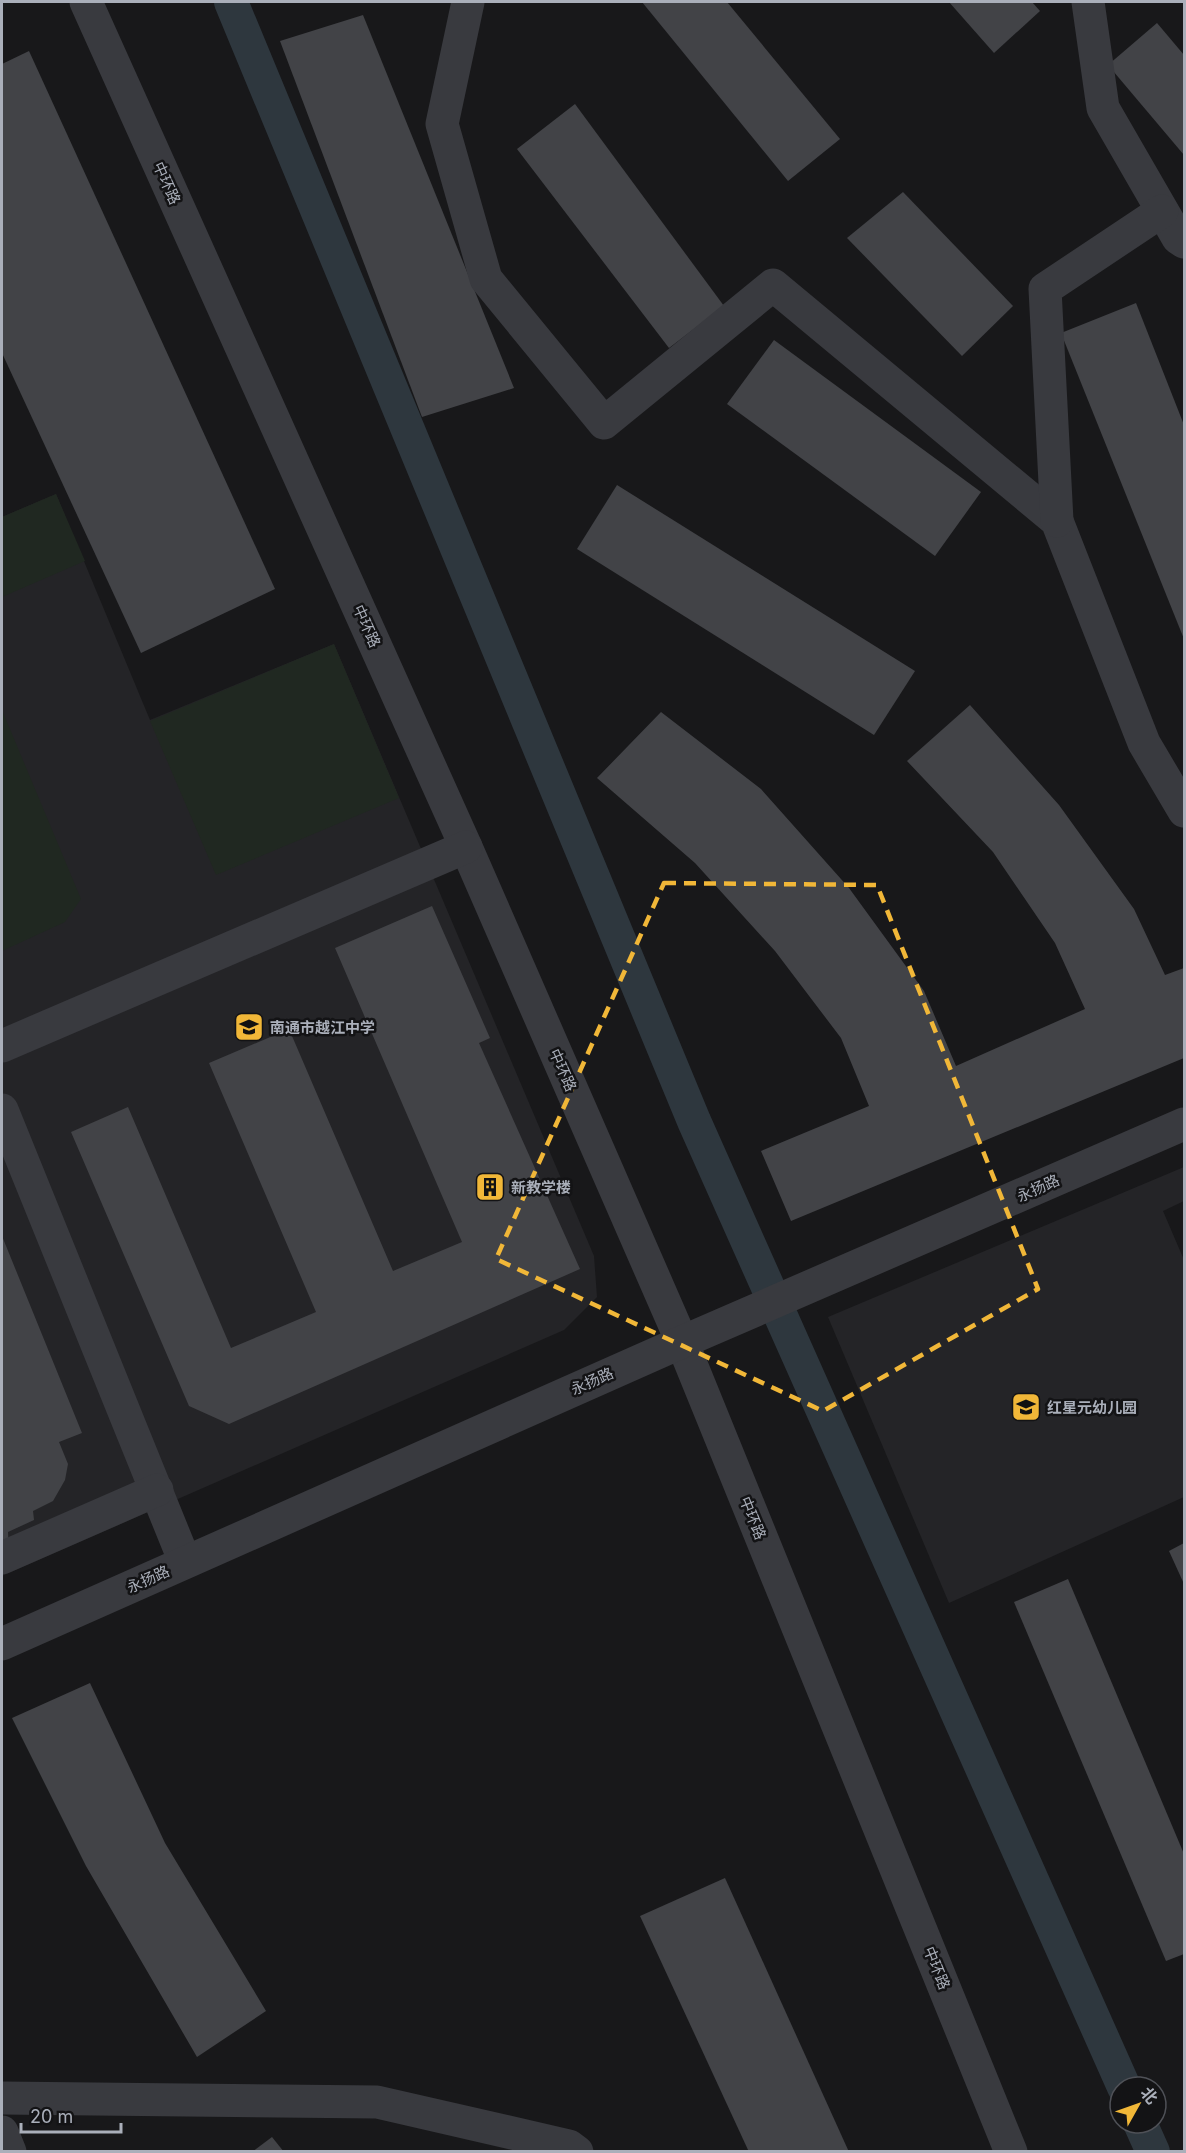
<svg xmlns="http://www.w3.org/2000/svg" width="1186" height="2153" font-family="Inter,'Noto Sans SC',sans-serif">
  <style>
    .built { fill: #242427 }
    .green { fill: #202821 }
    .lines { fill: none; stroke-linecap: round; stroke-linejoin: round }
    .canal { stroke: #2e373e; stroke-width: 34 }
    .building { fill: #424347 }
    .minor { stroke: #393a3f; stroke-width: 33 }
    .marked { fill: none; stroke: #f1b738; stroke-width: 4.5; stroke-dasharray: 12 8; stroke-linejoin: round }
    .labels { text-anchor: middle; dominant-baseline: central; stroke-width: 5; stroke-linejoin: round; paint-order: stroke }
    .street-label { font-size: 15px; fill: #aaafba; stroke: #131315 }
    .poi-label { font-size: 15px; font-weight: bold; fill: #aaafba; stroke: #131315; text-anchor: start }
  </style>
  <rect width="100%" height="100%" fill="#18181a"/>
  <g class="built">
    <path d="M 56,494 L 150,720 L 334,644 L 594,1256 L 597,1297 L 564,1330 L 2,1576 L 2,517 Z"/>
    <path d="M 1184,1167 L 1184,1201 L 1163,1211 L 1184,1260 L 1184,1497 L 949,1603 L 828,1317 Z"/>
  </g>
  <g class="green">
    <path d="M 56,494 L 85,561 L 2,597 L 2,517 Z"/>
    <path d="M 334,644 L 399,798 L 216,875 L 150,721 Z"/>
    <path d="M 2,710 L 81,899 L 65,922 L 2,951 Z"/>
  </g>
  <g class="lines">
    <g class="canal">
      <path d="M 231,2 L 694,1121 L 1124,2087"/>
      <path d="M 1140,2123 L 1153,2152"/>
    </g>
  </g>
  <g class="building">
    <path d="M 642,2 L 727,2 L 840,139 L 788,181 Z"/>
    <path d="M 949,2 L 1032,2 L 1040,11 L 994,53 Z"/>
    <path d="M 363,15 L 514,388 L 422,417 L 280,41 Z"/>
    <path d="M 1157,23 L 1184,55 L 1184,155 L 1108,65 Z"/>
    <path d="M 29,51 L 275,589 L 141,653 L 2,353 L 2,64 Z"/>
    <path d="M 575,104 L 724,306 L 669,348 L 517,149 Z"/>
    <path d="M 903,192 L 1013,306 L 962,356 L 847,238 Z"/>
    <path d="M 1136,303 L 1184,425 L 1184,639 L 1061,333 Z"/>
    <path d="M 774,340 L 981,492 L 935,556 L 727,404 Z"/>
    <path d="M 617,485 L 915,671 L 874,735 L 577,549 Z"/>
    <path d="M 970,705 L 1059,805 L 1134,909 L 1165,975 L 1184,968 L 1184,1058 L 791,1221 L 761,1151 L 869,1106 L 841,1038 L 775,951 L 695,863 L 597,778 L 661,712 L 761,789 L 849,888 L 924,991 L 956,1066 L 1085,1009 L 1055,943 L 993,852 L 907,761 Z"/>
    <path d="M 432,906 L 490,1038 L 479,1043 L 580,1269 L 229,1424 L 189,1406 L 71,1132 L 128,1107 L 231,1348 L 316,1312 L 209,1063 L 289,1029 L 393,1271 L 462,1242 L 335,948 Z"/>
    <path d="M 2,1236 L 82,1433 L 59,1442 L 68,1464 L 65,1480 L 53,1501 L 33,1511 L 34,1520 L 8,1532 L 9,1550 L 2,1553 Z"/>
    <path d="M 1184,1543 L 1184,1584 L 1169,1551 Z"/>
    <path d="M 1068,1579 L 1184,1854 L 1184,1954 L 1166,1961 L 1014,1602 Z"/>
    <path d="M 90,1683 L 165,1843 L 266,2011 L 197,2057 L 86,1866 L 12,1718 Z"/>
    <path d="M 725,1878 L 849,2152 L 749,2152 L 640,1916 Z"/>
    <path d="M 272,2137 L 284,2152 L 252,2152 Z"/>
  </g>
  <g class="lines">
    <g class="minor">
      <path d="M 86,2 L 466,847 L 682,1342 L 1011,2152"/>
      <path d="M 468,2 L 442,124 L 486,279 L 604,423 L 773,285 L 1057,521 L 1144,743 L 1184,811"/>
      <path d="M 1088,2 L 1103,108 L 1178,238 L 1184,242"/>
      <path d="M 1057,521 L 1045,289 L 1162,211"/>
      <path d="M 2,1046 L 466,847"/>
      <path d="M 2,1110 L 185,1562"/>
      <path d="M 2,1558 L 157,1490"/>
      <path d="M 2,1644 L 682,1342 L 1184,1124"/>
      <path d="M 2,2098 L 377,2102 L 569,2146 L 577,2152"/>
      <path d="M 2,2132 L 10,2152"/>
    </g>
  </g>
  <path class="marked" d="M 664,883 L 877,885 L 1038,1289 L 823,1411 L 496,1259 Z"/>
  <defs>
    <g id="school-square" transform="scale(1.5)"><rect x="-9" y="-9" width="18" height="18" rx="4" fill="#f1b738" stroke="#131315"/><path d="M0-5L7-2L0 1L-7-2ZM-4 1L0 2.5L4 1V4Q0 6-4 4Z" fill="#111"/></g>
    <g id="building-square" transform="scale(1.5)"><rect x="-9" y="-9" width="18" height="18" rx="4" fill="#f1b738" stroke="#131315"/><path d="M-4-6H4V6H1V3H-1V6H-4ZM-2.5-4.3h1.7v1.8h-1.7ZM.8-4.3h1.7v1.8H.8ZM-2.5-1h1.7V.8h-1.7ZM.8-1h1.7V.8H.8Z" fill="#111"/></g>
  </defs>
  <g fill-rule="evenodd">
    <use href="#school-square" x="249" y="1027"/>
    <use href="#building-square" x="490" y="1187"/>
    <use href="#school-square" x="1026" y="1407"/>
  </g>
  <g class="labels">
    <g class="street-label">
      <text transform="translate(167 183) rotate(66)">中环路</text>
      <text transform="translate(367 626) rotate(66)">中环路</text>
      <text transform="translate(563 1070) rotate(66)">中环路</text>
      <text transform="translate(1038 1188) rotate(-24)">永扬路</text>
      <text transform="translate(592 1381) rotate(-24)">永扬路</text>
      <text transform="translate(753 1518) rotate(68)">中环路</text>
      <text transform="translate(148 1579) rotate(-24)">永扬路</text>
      <text transform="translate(937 1968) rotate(68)">中环路</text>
    </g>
    <g class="poi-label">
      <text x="270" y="1027">南通市越江中学</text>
      <text x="511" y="1187">新教学楼</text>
      <text x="1047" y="1407">红星元幼儿园</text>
    </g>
  </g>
  <rect width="1186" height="2153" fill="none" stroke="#aaafba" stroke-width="6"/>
  <g transform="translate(1138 2105) rotate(50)"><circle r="28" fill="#131315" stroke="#4f5157" stroke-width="1.5"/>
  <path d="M0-4.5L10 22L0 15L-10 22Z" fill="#f1b738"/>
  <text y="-9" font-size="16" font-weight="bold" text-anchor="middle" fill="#aaafba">北</text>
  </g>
  <path d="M21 2123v9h100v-9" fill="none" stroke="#aaafba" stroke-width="3"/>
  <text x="30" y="2123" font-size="18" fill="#aaafba" stroke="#131315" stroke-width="4.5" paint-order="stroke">20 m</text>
</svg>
